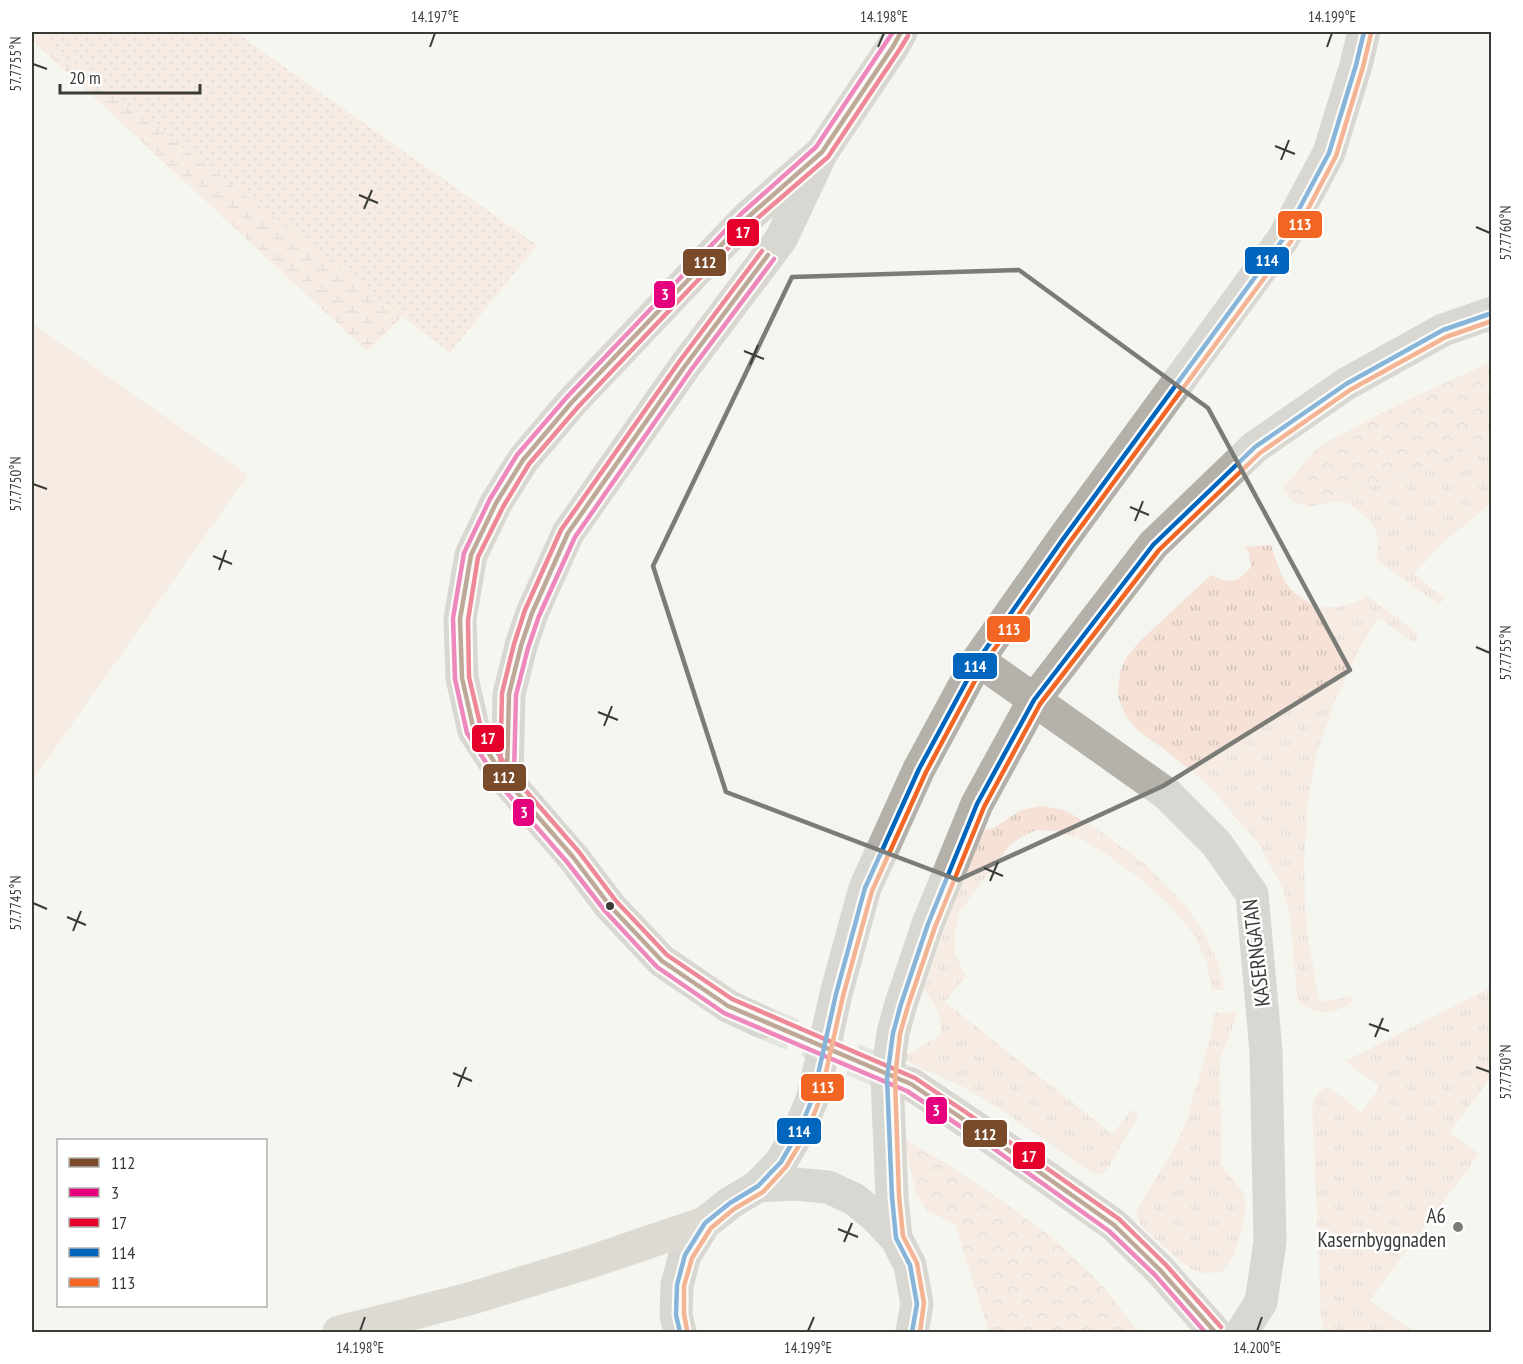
<svg xmlns="http://www.w3.org/2000/svg" width="1523" height="1364" font-family="'PT Sans Narrow',sans-serif">
  <style>
    .grass { fill: url(#grass-tufts) }
    .forest { fill: url(#forest-crowns) }
    .wetland { fill: url(#wetland-marsh) }
    .park { fill: url(#park-dots) }
    .pitch { fill: #f5e1d6 }
    .lines { fill: none; stroke-linecap: round; stroke-linejoin: round }
    .street-tunnel { stroke: #d0d0cb; stroke-width: 33; stroke-dasharray: 33 16; stroke-linecap: butt }
    .street { stroke: #b5b2ab; stroke-width: 33 }
    .secondary { stroke: #b4b1aa; stroke-width: 33 }
    .highway { stroke: #bcb9b0; stroke-width: 33 }
    .bus-1-casing { stroke: #fff; stroke-width: 9 }
    .bus-2-casing { stroke: #fff; stroke-width: 9 }
    .bus-3-casing { stroke: #fff; stroke-width: 9 }
    .bus-4-casing { stroke: #fff; stroke-width: 9 }
    .bus-5-casing { stroke: #fff; stroke-width: 9 }
    .bus-1 { stroke: #7a4b2a; stroke-width: 4.5 }
    .bus-2 { stroke: #e5007d; stroke-width: 4.5 }
    .bus-3 { stroke: #e4002b; stroke-width: 4.5 }
    .bus-4 { stroke: #0065bd; stroke-width: 4.5 }
    .bus-5 { stroke: #f26522; stroke-width: 4.5 }
    .marked { fill: none; stroke: #7b7c78; stroke-width: 4.5; stroke-linejoin: round }
    .ticks { fill: none; stroke: #3a3b37; stroke-width: 2 }
    .bus-dot { fill: #3a3b37; stroke: #fff; stroke-width: 2 }
    .poi-dot { fill: #7b7c78; stroke: #fff; stroke-width: 2 }
    .labels { text-anchor: middle; dominant-baseline: central; stroke-width: 5; stroke-linejoin: round; paint-order: stroke }
    .street-label { font-size: 21px; fill: #3a3b37; stroke: #fff }
    .poi-label { font-size: 21px; fill: #3a3b37; stroke: #fff; text-anchor: end }
    .line-badge { stroke: #fff; stroke-width: 2 }
    .badge-label { font-size: 16px; text-anchor: middle; font-weight: bold; fill: #fff }
    .neatline { fill: none; stroke: #3a3b37; stroke-width: 2 }
    .ticks-label { font-size: 15px; text-anchor: middle; fill: #3a3b37 }
  </style>
  <defs>
    <pattern id="grass-tufts" width="24" height="20" patternUnits="userSpaceOnUse" patternTransform="scale(1.5)"><rect width="24" height="20" fill="#f5e1d6"/><path d="M3 7l-1-3M5 7V3M7 7l1-3M15 17l-1-3M17 17v-4M19 17l1-3" fill="none" stroke="#d3c2b8"/></pattern>
    <pattern id="forest-crowns" width="20" height="18" patternUnits="userSpaceOnUse" patternTransform="scale(1.5)"><rect width="20" height="18" fill="#f5e1d6"/><path d="M2 6a3 3 0 1 1 6 0M12 15a3 3 0 1 1 6 0" fill="none" stroke="#d3c2b8"/></pattern>
    <pattern id="wetland-marsh" width="20" height="14" patternUnits="userSpaceOnUse" patternTransform="scale(1.5)"><rect width="20" height="14" fill="#f5e1d6"/><path d="M1 5h8M5 5V1M11 12h8M15 12V8" fill="none" stroke="#d3c2b8"/></pattern>
    <pattern id="park-dots" width="8" height="8" patternUnits="userSpaceOnUse" patternTransform="scale(1.5)"><rect width="8" height="8" fill="#f5e1d6"/><path d="M2 2h.1M6 6h.1" fill="none" stroke="#d3c2b8" stroke-width="1.8" stroke-linecap="round"/></pattern>
  </defs>
  <rect width="100%" height="100%" fill="#f5f5f0"/>
  <g class="grass">
    <path d="M 1491,442 L 1491,503 L 1438,547 L 1414,574 L 1444,598 L 1440,604 L 1434,601 L 1376,560 L 1379,545 L 1376,532 L 1369,519 L 1348,503 L 1330,502 L 1327,498 L 1338,491 L 1367,486 L 1388,481 L 1462,451 Z"/>
    <path d="M 1271,545 C 1276,559 1280,577 1290,588 C 1313,613 1341,611 1368,596 L 1418,634 L 1417,641 L 1412,641 L 1378,618 L 1358,651 L 1334,704 L 1317,753 L 1308,801 L 1304,861 L 1306,924 L 1319,1002 L 1353,996 L 1352,1002 C 1338,1015 1307,1017 1297,997 L 1290,917 L 1284,891 L 1258,843 L 1205,782 L 1160,746 L 1137,730 L 1125,714 L 1118,696 L 1120,672 L 1126,658 L 1138,643 L 1211,575 C 1231,584 1236,584 1251,567 L 1249,553 L 1245,547 Z"/>
    <path d="M 1042,806 L 1064,810 L 1095,827 L 1146,865 L 1185,905 L 1202,929 L 1214,954 L 1223,979 L 1224,990 L 1212,990 L 1207,964 L 1195,936 L 1169,905 L 1143,881 L 1106,854 L 1079,838 L 1056,831 L 1036,830 L 1021,837 L 1010,845 L 959,913 L 955,934 L 955,954 L 966,976 L 945,1002 L 1112,1134 L 1133,1109 L 1137,1112 L 1138,1116 L 1135,1122 L 1108,1168 L 1102,1174 L 1096,1174 L 1090,1172 L 1005,1112 L 967,1089 L 904,1060 L 904,1056 L 940,1036 C 943,1015 934,1005 924,988 L 968,864 L 985,830 L 994,828 L 1021,810 Z"/>
    <path d="M 1491,987 L 1491,1076 L 1450,1132 L 1479,1154 L 1370,1300 L 1414,1332 L 1326,1332 L 1321,1318 L 1312,1103 L 1319,1091 L 1329,1087 L 1361,1112 L 1380,1087 L 1345,1061 Z"/>
    <path d="M 1236,1012 L 1236,1018 L 1220,1059 L 1222,1166 L 1244,1193 L 1246,1206 L 1242,1228 L 1234,1254 L 1228,1265 L 1221,1272 L 1210,1273 L 1202,1273 L 1193,1270 L 1180,1261 L 1141,1226 L 1137,1215 L 1137,1209 L 1174,1149 L 1186,1122 L 1210,1038 L 1214,1013 Z"/>
  </g>
  <g class="forest">
    <path d="M 1491,362 L 1491,442 L 1462,451 L 1388,481 L 1367,486 L 1338,491 L 1328,498 L 1330,502 L 1309,507 L 1291,501 L 1283,488 L 1319,446 L 1405,401 Z"/>
    <path d="M 904,1139 L 946,1163 L 1002,1201 L 1054,1239 L 1102,1285 L 1139,1332 L 989,1332 L 955,1225 L 928,1211 L 916,1194 Z"/>
  </g>
  <path class="wetland" d="M 32,32 L 182,32 L 464,256 L 367,351 L 32,40 Z"/>
  <path class="park" d="M 34,32 L 235,32 L 537,245 L 450,353 Z"/>
  <path class="pitch" d="M 32,323 L 248,475 L 32,781 Z"/>
  <g class="lines">
    <path class="street-tunnel" d="M 762,1022 L 911,1084"/>
    <g class="street">
      <path d="M 978,660 L 1167,794 L 1216,843 L 1252,894 L 1266,1052 L 1270,1242 L 1261,1302 L 1242,1332"/>
      <path d="M 507,781 L 509,694 L 521,646 L 532,613 L 568,533 L 685,366 L 781,239 L 822,152 L 894,45 L 901,32"/>
      <path d="M 762,1022 L 728,1006 L 662,961 L 610,906 L 573,857 L 507,781 L 474,731 L 462,678 L 460,619 L 471,555 L 496,503 L 523,460 L 572,402 L 720,246 L 747,218 L 822,152"/>
      <path d="M 911,1084 L 994,1140 L 1114,1225 L 1160,1270 L 1215,1332"/>
    </g>
    <g class="secondary">
      <path d="M 758,1186 L 781,1162 L 799,1131 L 813,1097 L 836,994 L 865,888 L 919,769 L 978,660 L 1063,539 L 1283,239 L 1329,153 L 1356,65 L 1364,32"/>
      <path d="M 896,1238 L 892,1197 L 887,1078 L 893,1033 L 901,1004 L 928,924 L 977,804 L 1034,700 L 1153,545 L 1255,447 L 1346,384 L 1443,330 L 1492,313"/>
      <path d="M 680,1332 L 676,1315 L 677,1285 L 685,1255 L 705,1223 L 730,1203 L 758,1186 L 794,1184 L 828,1187 L 854,1199 L 876,1217 L 896,1238 L 910,1265 L 917,1304 L 912,1332"/>
    </g>
    <path class="highway" d="M 339,1332 L 469,1299 L 587,1263 L 705,1223"/>
    <g class="bus-1-casing">
      <g id="bus-1">
        <path d="M 901,32 L 894,45 L 822,152 L 747,218 L 572,402 L 523,460 L 496,503 L 471,555 L 460,619 L 462,678 L 474,731 L 507,781 L 573,857 L 610,906 L 662,961 L 728,1006 L 911,1084 L 994,1140 L 1114,1225 L 1160,1270 L 1215,1332"/>
        <path d="M 507,774 L 509,694 L 521,646 L 532,613 L 568,533 L 685,366 L 768,255"/>
      </g>
    </g>
    <g class="bus-2-casing">
      <g id="bus-2">
        <path d="M 893,32 L 816,147 L 742,213 L 567,397 L 517,455 L 490,499 L 464,553 L 453,618 L 455,679 L 467,733 L 501,786 L 567,862 L 605,911 L 657,967 L 724,1013 L 907,1091 L 990,1146 L 1109,1231 L 1155,1275 L 1205,1332"/>
        <path d="M 514,774 L 516,695 L 528,648 L 539,616 L 575,537 L 691,370 L 774,259"/>
      </g>
    </g>
    <g class="bus-3-casing">
      <g id="bus-3">
        <path d="M 908,36 L 900,49 L 828,157 L 752,223 L 578,407 L 529,464 L 503,507 L 478,557 L 468,620 L 469,677 L 481,728 L 513,776 L 579,852 L 616,901 L 667,955 L 732,999 L 915,1078 L 998,1134 L 1119,1219 L 1166,1265 L 1221,1327"/>
        <path d="M 500,774 L 502,693 L 514,644 L 525,610 L 561,530 L 679,362 L 762,251"/>
      </g>
    </g>
    <g class="bus-4-casing">
      <g id="bus-4">
        <path d="M 680,1332 L 676,1315 L 677,1285 L 685,1255 L 705,1223 L 730,1203 L 758,1186 L 781,1162 L 799,1131 L 813,1097 L 836,994 L 865,888 L 919,769 L 978,660 L 1063,539 L 1283,239 L 1329,153 L 1356,65 L 1364,32"/>
        <path d="M 912,1332 L 917,1304 L 910,1265 L 896,1238 L 892,1197 L 887,1078 L 893,1033 L 901,1004 L 928,924 L 977,804 L 1034,700 L 1153,545 L 1255,447 L 1346,384 L 1443,330 L 1492,313"/>
      </g>
    </g>
    <g class="bus-5-casing">
      <g id="bus-5">
        <path d="M 687,1330 L 684,1314 L 684,1286 L 692,1258 L 711,1228 L 734,1209 L 763,1192 L 786,1167 L 806,1134 L 820,1099 L 843,996 L 872,891 L 926,772 L 984,664 L 1069,543 L 1290,243 L 1336,156 L 1363,67 L 1371,34"/>
        <path d="M 920,1332 L 924,1303 L 917,1263 L 903,1236 L 899,1196 L 895,1078 L 900,1034 L 908,1006 L 935,927 L 984,807 L 1040,704 L 1159,550 L 1260,453 L 1350,390 L 1446,337 L 1492,321"/>
      </g>
    </g>
    <use href="#bus-1" class="bus-1"/>
    <use href="#bus-2" class="bus-2"/>
    <use href="#bus-3" class="bus-3"/>
    <use href="#bus-4" class="bus-4"/>
    <use href="#bus-5" class="bus-5"/>
  </g>
  <path d="M0 0H1523V1364H0ZM 1019,270 L 1208,408 L 1350,670 L 1163,786 L 958,880 L 726,792 L 653,566 L 792,277 Z" fill="#f5f5f0" fill-opacity=".55" fill-rule="evenodd"/>
  <path class="marked" d="M 1019,270 L 1208,408 L 1350,670 L 1163,786 L 958,880 L 726,792 L 653,566 L 792,277 Z"/>
  <path class="ticks" d="M 430,47 L 435,33M 878,47 L 884,33M 1327,47 L 1332,33M 33,64 L 47,69M 1275,146 L 1295,154M 1281,160 L 1289,140M 359,195 L 378,203M 364,209 L 372,190M 1476,227 L 1490,233M 744,351 L 764,359M 750,365 L 758,345M 33,484 L 47,489M 1130,507 L 1149,515M 1135,521 L 1143,501M 213,556 L 232,564M 219,570 L 226,550M 1476,647 L 1490,653M 598,712 L 618,720M 604,726 L 612,706M 984,868 L 1003,876M 990,881 L 998,862M 33,903 L 47,909M 67,917 L 86,925M 73,931 L 81,911M 1369,1024 L 1389,1031M 1375,1037 L 1383,1018M 1476,1067 L 1490,1072M 453,1073 L 472,1081M 458,1087 L 466,1067M 838,1229 L 858,1237M 844,1242 L 852,1223M 360,1331 L 365,1317M 808,1331 L 814,1317M 1257,1331 L 1262,1317"/>
  <circle class="bus-dot" cx="610" cy="906" r="5"/>
  <circle class="poi-dot" cx="1458" cy="1227" r="6"/>
  <g class="labels">
    <g class="street-label">
      <text transform="translate(1256 953) rotate(-97)">KASERNGATAN</text>
    </g>
    <g class="poi-label">
      <text x="1446" y="1215">A6<tspan x="1446" dy="24">Kasernbyggnaden</tspan></text>
    </g>
  </g>
  <g class="line-badge">
    <rect x="1277" y="210" width="46" height="29" rx="6" fill="#f26522"/>
    <rect x="726" y="218" width="34" height="29" rx="6" fill="#e4002b"/>
    <rect x="1244" y="246" width="46" height="29" rx="6" fill="#0065bd"/>
    <rect x="682" y="248" width="45" height="29" rx="6" fill="#7a4b2a"/>
    <rect x="653" y="280" width="23" height="29" rx="6" fill="#e5007d"/>
    <rect x="986" y="615" width="45" height="28" rx="6" fill="#f26522"/>
    <rect x="952" y="652" width="46" height="28" rx="6" fill="#0065bd"/>
    <rect x="471" y="724" width="34" height="29" rx="6" fill="#e4002b"/>
    <rect x="482" y="763" width="45" height="29" rx="6" fill="#7a4b2a"/>
    <rect x="512" y="798" width="23" height="29" rx="6" fill="#e5007d"/>
    <rect x="800" y="1073" width="45" height="29" rx="6" fill="#f26522"/>
    <rect x="925" y="1096" width="23" height="29" rx="6" fill="#e5007d"/>
    <rect x="776" y="1117" width="46" height="28" rx="6" fill="#0065bd"/>
    <rect x="962" y="1119" width="46" height="29" rx="6" fill="#7a4b2a"/>
    <rect x="1012" y="1141" width="34" height="29" rx="6" fill="#e4002b"/>
  </g>
  <g class="badge-label">
    <text x="1300" y="230">113</text>
    <text x="743" y="238">17</text>
    <text x="1267" y="266">114</text>
    <text x="705" y="268">112</text>
    <text x="665" y="300">3</text>
    <text x="1009" y="635">113</text>
    <text x="975" y="672">114</text>
    <text x="488" y="744">17</text>
    <text x="504" y="783">112</text>
    <text x="524" y="818">3</text>
    <text x="823" y="1093">113</text>
    <text x="936" y="1116">3</text>
    <text x="799" y="1137">114</text>
    <text x="985" y="1140">112</text>
    <text x="1029" y="1162">17</text>
  </g>
  <rect width="1523" height="1364" fill="none" stroke="#ffffff" stroke-width="66"/>
  <rect x="57" y="1139" width="210" height="168" fill="#ffffff" stroke="#b0b1af" stroke-width="1.5"/>
  <rect x="69" y="1158" width="30" height="9" fill="#7a4b2a" stroke="#b0b1af" stroke-width="1.5"/>
  <text x="111" y="1169" font-size="18" fill="#3a3b37">112</text>
  <rect x="69" y="1188" width="30" height="9" fill="#e5007d" stroke="#b0b1af" stroke-width="1.5"/>
  <text x="111" y="1199" font-size="18" fill="#3a3b37">3</text>
  <rect x="69" y="1218" width="30" height="9" fill="#e4002b" stroke="#b0b1af" stroke-width="1.5"/>
  <text x="111" y="1229" font-size="18" fill="#3a3b37">17</text>
  <rect x="69" y="1248" width="30" height="9" fill="#0065bd" stroke="#b0b1af" stroke-width="1.5"/>
  <text x="111" y="1259" font-size="18" fill="#3a3b37">114</text>
  <rect x="69" y="1278" width="30" height="9" fill="#f26522" stroke="#b0b1af" stroke-width="1.5"/>
  <text x="111" y="1289" font-size="18" fill="#3a3b37">113</text>
  <path d="M60 84v9h140v-9" fill="none" stroke="#3a3b37" stroke-width="3"/>
  <text x="69" y="84" font-size="18" fill="#3a3b37" stroke="#ffffff" stroke-width="4.5" paint-order="stroke">20 m</text>
  <rect x="33" y="33" width="1457" height="1298" class="neatline"/>
  <g class="ticks-label">
    <text x="435" y="22">14.197°E</text>
    <text x="884" y="22">14.198°E</text>
    <text x="1332" y="22">14.199°E</text>
    <text transform="translate(16 64) rotate(-90)" y="5">57.7755°N</text>
    <text transform="translate(1506 233) rotate(-90)" y="5">57.7760°N</text>
    <text transform="translate(16 484) rotate(-90)" y="5">57.7750°N</text>
    <text transform="translate(1506 653) rotate(-90)" y="5">57.7755°N</text>
    <text transform="translate(16 903) rotate(-90)" y="5">57.7745°N</text>
    <text transform="translate(1506 1072) rotate(-90)" y="5">57.7750°N</text>
    <text x="360" y="1353">14.198°E</text>
    <text x="808" y="1353">14.199°E</text>
    <text x="1257" y="1353">14.200°E</text>
  </g>
</svg>
